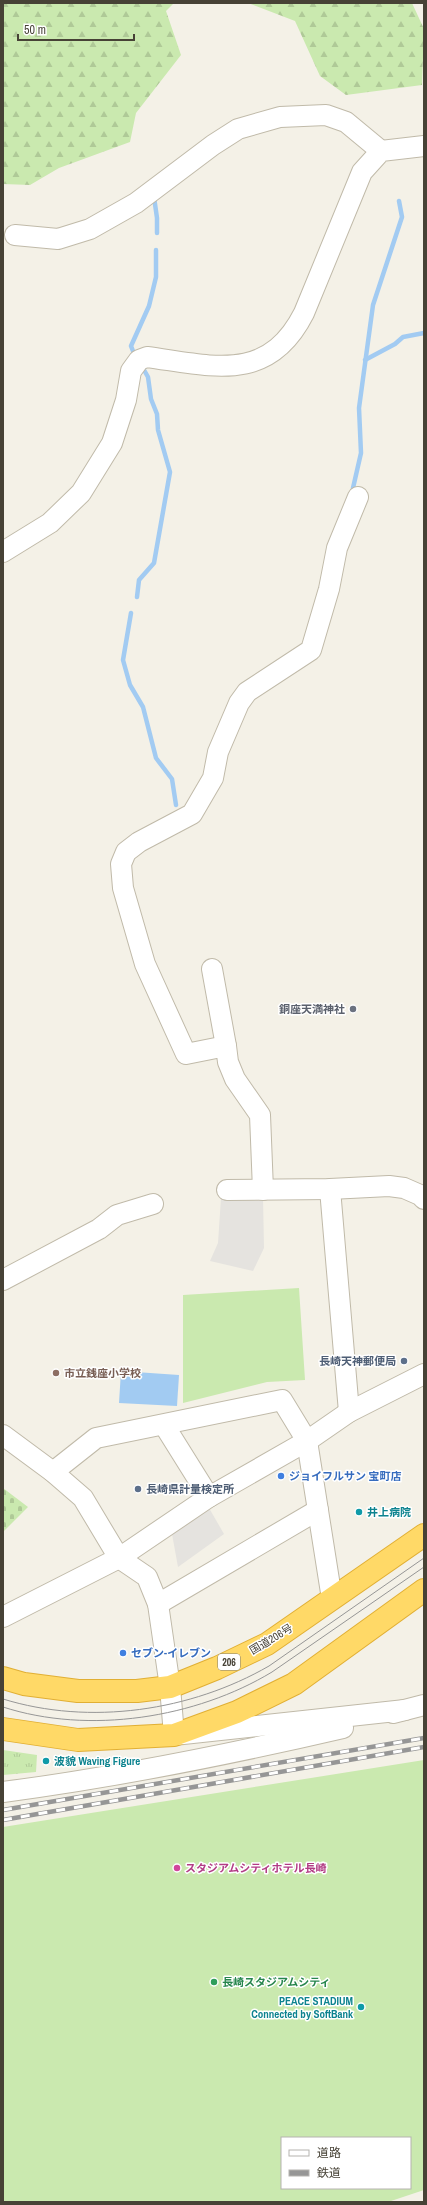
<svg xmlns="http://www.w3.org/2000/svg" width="427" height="2205" font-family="'Archivo Narrow','Noto Sans JP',sans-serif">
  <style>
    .forest { fill: url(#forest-firs) }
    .cemetery { fill: url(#cemetery-stones) }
    .park { fill: url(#park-tufts) }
    .garden { fill: #cae9af; fill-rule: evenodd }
    .parking { fill: #e5e3df }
    .water { fill: #a2cbf2 }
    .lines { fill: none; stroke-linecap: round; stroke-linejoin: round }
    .stream { stroke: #a2cbf2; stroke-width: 4.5 }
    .minor-casing { stroke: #c0baa9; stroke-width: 22 }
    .highway-casing { stroke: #e1af34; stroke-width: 24 }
    .minor { stroke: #fff; stroke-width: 20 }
    .highway { stroke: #ffd967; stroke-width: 22 }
    .tram { stroke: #969696; stroke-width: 1 }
    .rail-casing { stroke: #969696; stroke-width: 4.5 }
    .rail { stroke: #fff; stroke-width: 3; stroke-dasharray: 9; stroke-linecap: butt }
    .worship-dot { fill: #6b7280; stroke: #fff; stroke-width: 1.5 }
    .service-dot { fill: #5c6f8a; stroke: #fff; stroke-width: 1.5 }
    .education-dot { fill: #8d6e63; stroke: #fff; stroke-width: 1.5 }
    .shop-dot { fill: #3f7fe0; stroke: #fff; stroke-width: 1.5 }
    .culture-dot { fill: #0f9aa8; stroke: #fff; stroke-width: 1.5 }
    .hotel-dot { fill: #d1479c; stroke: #fff; stroke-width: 1.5 }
    .leisure-dot { fill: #2e9e5b; stroke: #fff; stroke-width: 1.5 }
    .labels { text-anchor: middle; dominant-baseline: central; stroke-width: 3; stroke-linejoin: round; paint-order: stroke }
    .shield { fill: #fff; stroke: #7e7b72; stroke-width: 1 }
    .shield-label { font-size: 10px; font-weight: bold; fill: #474236 }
    .worship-label { font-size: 11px; font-weight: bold; fill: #5b616d; stroke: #fff; text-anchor: end }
    .service-label { font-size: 11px; font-weight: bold; fill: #4e5e75; stroke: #fff; text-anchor: end }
    .education-label { font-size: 11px; font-weight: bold; fill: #785e54; stroke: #fff; text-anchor: start }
    .shop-label { font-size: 11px; font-weight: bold; fill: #366cbe; stroke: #fff; text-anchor: start }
    .culture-label { font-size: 11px; font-weight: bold; fill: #0d838f; stroke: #fff; text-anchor: start }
    .street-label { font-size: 11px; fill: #474236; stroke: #fff }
    .hotel-label { font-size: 11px; font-weight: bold; fill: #b23c85; stroke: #fff; text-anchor: start }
    .leisure-label { font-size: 11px; font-weight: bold; fill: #27864d; stroke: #fff; text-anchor: start }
  </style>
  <defs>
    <pattern id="forest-firs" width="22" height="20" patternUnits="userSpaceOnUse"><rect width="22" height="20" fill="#cae9af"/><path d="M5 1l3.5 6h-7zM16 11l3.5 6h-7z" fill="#afc997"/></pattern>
    <pattern id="cemetery-stones" width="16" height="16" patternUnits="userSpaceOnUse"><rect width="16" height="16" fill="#cae9af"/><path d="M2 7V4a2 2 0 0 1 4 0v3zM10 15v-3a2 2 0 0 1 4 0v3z" fill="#afc997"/></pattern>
    <pattern id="park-tufts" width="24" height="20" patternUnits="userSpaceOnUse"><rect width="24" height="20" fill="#cae9af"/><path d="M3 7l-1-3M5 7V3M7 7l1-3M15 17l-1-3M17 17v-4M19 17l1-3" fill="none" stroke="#afc997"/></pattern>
  </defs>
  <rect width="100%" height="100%" fill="#f4f1e7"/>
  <g class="forest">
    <path d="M 3,3 L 174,3 L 166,11 L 181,55 L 136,113 L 130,142 L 59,168 L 30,185 L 3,184 Z"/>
    <path d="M 248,3 L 412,3 L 424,29 L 422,85 L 346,95 L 320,76 L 295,21 Z"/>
  </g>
  <path class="cemetery" d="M 3,1488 L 28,1507 L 3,1532 Z"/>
  <path class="park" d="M 3,1750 L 37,1755 L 36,1772 L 3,1775 Z"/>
  <g class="garden">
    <path d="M 299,1288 L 305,1380 L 267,1382 L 183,1403 L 183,1295 Z"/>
    <path d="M 424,1760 L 424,2190 L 388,2202 L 3,2202 L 3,1827 ZM 282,2138 L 410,2138 L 410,2188 L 282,2188 Z"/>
  </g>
  <g class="parking">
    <path d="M 263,1197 L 264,1248 L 253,1271 L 210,1261 L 218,1243 L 221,1198 Z"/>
    <path d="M 209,1508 L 224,1534 L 178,1567 L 172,1534 Z"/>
  </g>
  <path class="water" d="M 121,1371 L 179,1375 L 177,1406 L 119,1403 Z"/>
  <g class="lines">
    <g class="stream">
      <path d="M 154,197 L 157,218 L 157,233"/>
      <path d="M 133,351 L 131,346 L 149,306 L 156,277 L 156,250"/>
      <path d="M 365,360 L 395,344 L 403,337 L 424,333"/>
      <path d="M 353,488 L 361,453 L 359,408 L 373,305 L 402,217 L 399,201"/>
      <path d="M 137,597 L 139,580 L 154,563 L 170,472 L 158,430 L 157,414 L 151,399 L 148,377 L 144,370"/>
      <path d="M 131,613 L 123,660 L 130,685 L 143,707 L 156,758 L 172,779 L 176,805"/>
    </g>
    <g class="minor-casing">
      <g id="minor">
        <path d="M 15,235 L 58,239 L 90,229 L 136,203 L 213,145 L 238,129 L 280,117 L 326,115 L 346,122 L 381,151"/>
        <path d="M 3,552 L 50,523 L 81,493 L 112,443 L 126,400 L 131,371 L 139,360 L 147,357 C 213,366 268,384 304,313 L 362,172 L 381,151 L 424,146"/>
        <path d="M 212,969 L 226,1046"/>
        <path d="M 330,1189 L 349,1412"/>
        <path d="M 227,1190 L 330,1189 L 389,1186 L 404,1188 L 420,1195 L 424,1199"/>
        <path d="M 263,1190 L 260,1115 L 235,1079 L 228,1062 L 226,1046 L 186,1054 L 145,964 L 123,888 L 121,864 L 126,852 L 139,842 L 192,814 L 213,778 L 218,752 L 239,703 L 247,692 L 311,650 L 329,589 L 337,548 L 358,497"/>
        <path d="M 3,1280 L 99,1229 L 117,1215 L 153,1204"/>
        <path d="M 164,1425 L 209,1497"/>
        <path d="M 3,1435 L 53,1472 L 83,1498 L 119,1558 L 147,1577 L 158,1604 L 170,1687 L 174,1735 L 405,1710"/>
        <path d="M 53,1472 L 96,1438 L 282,1400 L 307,1441 L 332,1599"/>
        <path d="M 158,1604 L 318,1510"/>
        <path d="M 3,1617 L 119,1558 L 209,1497 L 307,1441 L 349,1412 L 424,1374"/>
        <path d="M 393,1713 L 424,1705"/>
        <path d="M 3,1792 C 117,1777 231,1754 343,1728"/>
      </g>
    </g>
    <g class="highway-casing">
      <g id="highway">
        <path d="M 3,1678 L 24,1684 L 78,1691 L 137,1691 L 170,1687 L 217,1668 L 267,1644 L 424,1535"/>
        <path d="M 3,1729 L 78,1740 L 174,1735 L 237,1712 L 294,1684 L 424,1590"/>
      </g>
    </g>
    <use href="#minor" class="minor"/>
    <use href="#highway" class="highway"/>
    <g class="tram">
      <path d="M 3,1699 C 90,1726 191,1711 269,1666 L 424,1558"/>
      <path d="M 3,1707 C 89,1735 196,1718 272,1672 L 424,1567"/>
    </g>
    <g class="rail-casing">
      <g id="rail">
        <path d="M 3,1810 L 424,1738"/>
        <path d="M 3,1820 L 424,1747"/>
      </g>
    </g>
    <use href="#rail" class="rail"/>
  </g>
  <circle class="worship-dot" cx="353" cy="1009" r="4"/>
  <g class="service-dot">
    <circle cx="404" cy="1361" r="4"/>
    <circle cx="138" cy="1489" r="4"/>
  </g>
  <circle class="education-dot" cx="56" cy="1373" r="4"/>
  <g class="shop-dot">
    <circle cx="281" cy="1476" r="4"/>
    <circle cx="123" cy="1653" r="4"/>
  </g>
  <g class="culture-dot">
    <circle cx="359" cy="1512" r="4"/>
    <circle cx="46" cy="1761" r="4"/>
    <circle cx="361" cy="2007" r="4"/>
  </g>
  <circle class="hotel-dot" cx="177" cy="1868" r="4"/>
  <circle class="leisure-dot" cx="214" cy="1982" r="4"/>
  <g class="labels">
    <rect class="shield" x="218" y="1654" width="22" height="16" rx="3"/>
    <g class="shield-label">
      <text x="229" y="1662">206</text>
    </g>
    <g class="worship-label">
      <text x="345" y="1009">銅座天満神社</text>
    </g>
    <g class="service-label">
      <text x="396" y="1361">長崎天神郵便局</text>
      <text x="146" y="1489" text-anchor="start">長崎県計量検定所</text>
    </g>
    <g class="education-label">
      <text x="64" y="1373">市立銭座小学校</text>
    </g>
    <g class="shop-label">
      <text x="289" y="1476">ジョイフルサン 宝町店</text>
      <text x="131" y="1653">セブン-イレブン</text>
    </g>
    <g class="culture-label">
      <text x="367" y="1512">井上病院</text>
      <text x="54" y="1761">波貌 Waving Figure</text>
      <text x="353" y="2001" text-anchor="end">PEACE STADIUM<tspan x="353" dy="13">Connected by SoftBank</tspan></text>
    </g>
    <g class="street-label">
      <text transform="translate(271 1639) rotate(-31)">国道206号</text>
    </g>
    <g class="hotel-label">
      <text x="185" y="1868">スタジアムシティホテル長崎</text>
    </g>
    <g class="leisure-label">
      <text x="222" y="1982">長崎スタジアムシティ</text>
    </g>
  </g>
  <rect width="427" height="2205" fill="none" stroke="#474236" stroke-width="8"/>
  <rect x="281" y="2137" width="130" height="52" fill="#ffffff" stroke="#b5b3af"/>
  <rect x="289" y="2150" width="20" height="6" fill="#ffffff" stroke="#b5b3af"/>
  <text x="317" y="2157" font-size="12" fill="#474236">道路</text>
  <rect x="289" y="2170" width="20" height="6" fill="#969696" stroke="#b5b3af"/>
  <text x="317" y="2177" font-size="12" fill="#474236">鉄道</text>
  <path d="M18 34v6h116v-6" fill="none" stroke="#474236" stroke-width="2"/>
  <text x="24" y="34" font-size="12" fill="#474236" stroke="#ffffff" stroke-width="3" paint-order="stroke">50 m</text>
</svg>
